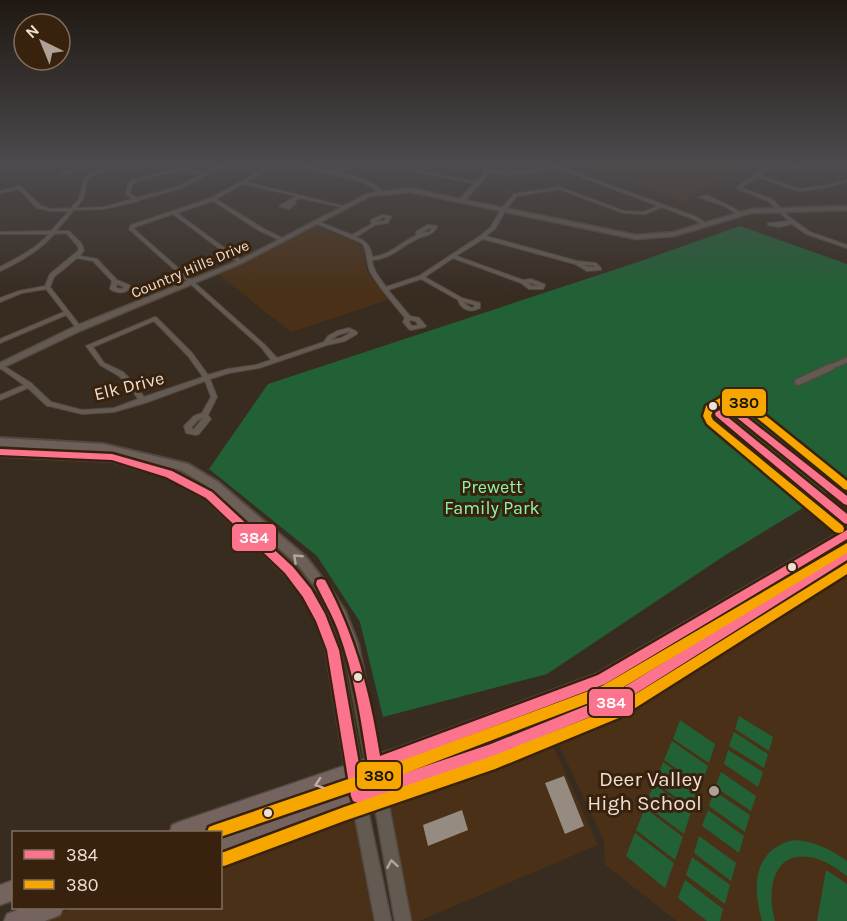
<svg xmlns="http://www.w3.org/2000/svg" width="847" height="921" font-family="Karla,sans-serif">
  <style>
    .built { fill: #493017 }
    .green { fill: #226036 }
    .building { fill: #968b81 }
    .lines { fill: none; stroke-linecap: round; stroke-linejoin: round }
    .pedestrian-far1-casing { stroke: #544940; stroke-width: 7 }
    .pedestrian-casing { stroke: #544940; stroke-width: 9 }
    .minor-casing { stroke: #544940; stroke-width: 2 }
    .tertiary-casing { stroke: #544940; stroke-width: 3 }
    .secondary-casing { stroke: #544940; stroke-width: 4 }
    .primary-casing { stroke: #544940; stroke-width: 3 }
    .pedestrian-far1 { stroke: #635b52; stroke-width: 4.5 }
    .pedestrian { stroke: #635b52; stroke-width: 6 }
    .minor { fill: #635b52; fill-rule: evenodd }
    .tertiary { fill: #635b52; fill-rule: evenodd }
    .secondary { fill: #6b5f58; fill-rule: evenodd }
    .primary { fill: #74635f; fill-rule: evenodd }
    .bus-1-casing { stroke: #38220d; stroke-width: 5 }
    .bus-2-casing { stroke: #38220d; stroke-width: 5 }
    .bus-1 { fill: #fc738d; fill-rule: evenodd }
    .bus-2 { fill: #f7a600; fill-rule: evenodd }
    .oneway { stroke: #b4a69c }
    .oneway2 { stroke: #beaea5 }
    .oneway3 { stroke: #b0a499 }
    .bus-dot { fill: #efe0d3; stroke: #38220d; stroke-width: 2 }
    .poi-dot { fill: #afa195; stroke: #38220d; stroke-width: 2 }
    .labels { text-anchor: middle; dominant-baseline: central; stroke-width: 6; stroke-linejoin: round; paint-order: stroke }
    .far-street-label { font-size: 15px; fill: #efe0d3; stroke: #38220d }
    .street-label { font-size: 18px; fill: #efe0d3; stroke: #38220d }
    .park-label { font-size: 18px; fill: #8af4a9; stroke: #38220d }
    .near-poi-label { font-size: 21px; fill: #efe0d3; stroke: #38220d; text-anchor: end }
    .line-badge { stroke: #38220d; stroke-width: 2 }
    .badge-label { font-size: 16px; text-anchor: middle; font-weight: bold; fill: #fff }
    .pale-badge-label { font-size: 16px; text-anchor: middle; font-weight: bold; fill: #111 }
  </style>
  <rect width="100%" height="100%" fill="#382c21"/>
  <g class="built">
    <path d="M 584,166 L 743,166 L 684,202 Z"/>
    <path d="M 316,226 L 358,243 L 363,248 L 366,268 L 371,278 L 391,299 L 291,332 L 219,275 Z"/>
    <path d="M 847,570 L 847,921 L 677,921 L 605,865 L 604,841 L 557,741 L 661,689 Z"/>
    <path d="M 548,734 L 598,845 L 419,921 L 409,921 L 386,797 Z"/>
    <path d="M 353,810 L 373,921 L 36,921 L 75,908 L 220,908 L 221,857 Z"/>
  </g>
  <g class="green">
    <path d="M 740,226 L 847,264 L 847,481 L 724,556 L 547,674 L 383,717 L 360,622 L 317,556 L 209,469 L 268,384 L 638,262 Z"/>
    <path d="M 739,716 L 773,737 L 769,751 L 735,729 Z"/>
    <path d="M 680,720 L 715,744 L 709,763 L 673,739 Z"/>
    <path d="M 734,732 L 768,754 L 764,768 L 729,746 Z"/>
    <path d="M 672,741 L 708,766 L 701,786 L 664,760 Z"/>
    <path d="M 728,750 L 763,772 L 758,787 L 724,764 Z"/>
    <path d="M 663,762 L 700,788 L 693,810 L 655,782 Z"/>
    <path d="M 721,772 L 756,796 L 751,811 L 715,787 Z"/>
    <path d="M 654,784 L 691,812 L 684,834 L 645,805 Z"/>
    <path d="M 714,791 L 750,815 L 745,832 L 709,806 Z"/>
    <path d="M 645,808 L 683,837 L 675,860 L 636,830 Z"/>
    <path d="M 708,810 L 744,836 L 739,853 L 702,826 Z"/>
    <path d="M 635,833 L 674,863 L 665,888 L 626,856 Z"/>
    <path d="M 699,836 L 736,863 L 731,881 L 694,853 Z"/>
    <path d="M 794,840 C 814,841 830,849 847,861 L 847,876 C 836,868 824,859 809,857 C 771,851 767,894 775,921 L 762,921 C 752,887 753,849 794,840 Z"/>
    <path d="M 692,857 L 730,885 L 725,904 L 686,875 Z"/>
    <path d="M 826,870 L 847,884 L 847,921 L 817,921 Z"/>
    <path d="M 685,880 L 723,909 L 720,921 L 707,921 L 678,898 Z"/>
  </g>
  <g class="building">
    <path d="M 564,776 L 584,826 L 565,834 L 545,783 Z"/>
    <path d="M 462,810 L 468,830 L 428,846 L 423,825 Z"/>
  </g>
  <g class="lines">
    <g class="pedestrian-far1-casing">
      <path id="pedestrian-far1" d="M 828,368 L 847,360"/>
    </g>
    <g class="pedestrian-casing">
      <path id="pedestrian" d="M 798,382 L 831,367"/>
    </g>
    <g class="minor-casing">
      <g id="minor">
        <path d="M 109,166 L 114,166 L 94,175 L 87,180 L 83,199 L 76,208 L 104,207 L 132,199 L 126,194 L 128,183 L 133,180 L 179,168 L 205,173 L 218,166 L 223,166 L 182,188 L 139,200 L 139,201 L 104,209 L 74,210 L 56,231 L 69,231 L 81,243 L 84,250 L 80,256 L 97,259 L 117,280 L 129,285 L 130,286 L 128,290 C 123,294 115,293 110,289 L 112,281 L 93,261 L 77,258 L 54,277 L 50,287 L 81,327 L 81,329 L 77,329 L 66,315 L 0,343 L 0,339 L 64,312 L 46,289 L 22,293 L 0,302 L 0,298 L 19,291 L 45,286 L 50,274 L 79,250 L 77,245 L 66,233 L 54,234 C 40,250 20,262 0,271 L 0,267 C 17,258 36,249 49,234 L 0,234 L 0,232 L 51,231 L 69,211 L 51,211 L 37,208 L 19,189 L 0,193 L 0,191 L 20,186 L 41,206 L 51,209 L 71,208 L 79,199 L 84,179 L 92,173 ZM 179,170 L 202,174 L 180,186 L 137,198 L 130,194 L 132,184 L 135,182 ZM 117,284 L 124,287 L 123,289 L 116,288 Z"/>
        <path d="M 269,166 L 274,166 L 246,182 L 347,207 L 345,208 L 300,198 L 295,200 L 296,203 L 289,209 L 279,206 L 296,196 L 243,184 L 216,199 L 264,229 L 284,239 L 284,240 L 282,241 L 260,231 L 213,201 L 177,213 L 242,261 L 242,263 L 240,264 L 173,214 L 135,227 L 134,229 L 265,345 L 277,358 L 324,342 L 328,336 L 337,331 L 349,328 L 357,332 L 357,334 L 345,341 L 327,345 L 259,368 L 229,373 L 210,379 L 217,397 L 208,415 L 211,419 L 199,434 L 196,435 L 186,433 L 184,426 L 194,416 L 202,413 L 211,397 L 205,381 L 145,403 L 114,412 L 82,414 L 49,406 L 47,406 L 28,388 L 0,400 L 0,395 L 24,385 L 0,368 L 1,364 L 31,383 L 51,402 L 82,410 L 114,408 L 138,399 L 130,387 L 119,376 L 100,365 L 86,346 L 155,317 L 157,318 L 192,353 L 208,375 L 228,369 L 256,365 L 271,360 L 261,347 L 129,229 L 131,225 L 211,198 ZM 154,321 L 188,356 L 203,377 L 144,397 L 134,383 L 123,372 L 104,363 L 93,347 ZM 348,332 L 350,333 L 341,338 L 331,340 L 338,335 ZM 203,418 L 194,429 L 192,429 L 192,427 L 198,420 Z"/>
        <path d="M 301,166 L 307,166 L 333,171 L 343,166 L 347,166 L 337,172 C 355,176 371,180 384,192 L 380,193 C 354,173 329,178 301,166 Z"/>
        <path d="M 390,166 L 397,166 L 480,183 L 478,184 Z"/>
        <path d="M 552,166 L 558,166 L 697,217 L 707,224 L 703,225 L 693,219 L 662,207 L 645,214 L 623,213 L 559,189 L 517,196 L 505,211 L 495,229 L 486,236 L 577,261 L 596,263 L 601,268 L 601,270 L 587,271 L 575,264 L 483,239 L 456,256 L 523,280 L 531,279 L 544,284 L 545,285 L 543,289 L 529,289 L 521,283 L 453,258 L 425,277 L 462,298 L 480,303 L 480,308 C 471,313 461,310 458,300 L 421,279 L 388,290 L 410,316 L 419,318 L 426,326 L 425,327 L 411,330 L 409,329 L 403,322 L 405,318 C 394,304 381,290 372,275 C 365,264 369,254 362,243 L 315,223 L 319,222 L 352,235 L 372,224 L 371,220 L 382,215 L 391,216 L 391,217 L 388,223 L 375,225 L 356,237 C 366,241 371,246 372,257 C 392,255 400,242 417,235 L 416,233 L 416,232 L 427,225 L 437,226 L 437,227 C 431,237 426,234 417,239 C 399,247 394,258 372,260 C 373,271 380,278 386,287 L 419,276 L 480,236 L 491,227 L 501,209 L 514,194 L 559,187 L 624,211 L 644,212 L 658,206 L 555,167 C 534,174 506,178 485,171 L 487,170 C 509,172 530,173 552,166 ZM 383,217 L 386,218 L 384,221 L 376,222 ZM 430,228 L 432,228 L 429,232 L 421,233 ZM 584,265 L 593,265 L 595,267 L 588,267 ZM 528,283 L 531,283 L 539,286 L 532,286 ZM 464,302 L 475,305 L 474,307 L 472,308 L 465,304 ZM 410,320 L 415,321 L 419,325 L 412,326 L 409,322 Z"/>
        <path d="M 769,166 L 773,166 L 760,175 L 799,189 L 823,186 L 847,180 L 847,182 L 823,188 L 799,191 L 757,177 L 741,188 L 772,199 L 788,216 L 810,232 L 847,245 L 847,248 L 806,234 L 792,224 L 779,227 L 768,225 L 768,223 L 770,223 L 789,221 L 768,201 L 736,188 L 755,174 Z"/>
        <path d="M 792,166 L 803,166 L 809,169 L 807,170 Z"/>
        <path d="M 69,169 L 76,171 L 68,175 L 61,173 Z"/>
        <path d="M 706,195 C 718,200 730,205 741,213 L 737,214 L 724,206 L 698,197 Z"/>
      </g>
    </g>
    <g class="tertiary-casing">
      <g id="tertiary">
        <path d="M 485,166 L 489,166 L 486,177 L 465,200 L 636,235 L 674,232 L 751,209 L 847,206 L 847,210 L 751,213 L 674,236 L 636,239 L 410,192 L 370,196 L 242,263 L 82,330 L 0,369 L 0,363 L 76,326 L 238,261 L 367,194 L 410,188 L 460,199 L 482,176 Z"/>
        <path d="M 379,783 L 384,785 L 386,790 L 411,921 L 395,921 L 372,790 L 374,785 Z"/>
        <path d="M 358,789 L 363,791 L 365,796 L 391,921 L 375,921 L 351,796 L 353,791 Z"/>
      </g>
    </g>
    <g class="secondary-casing">
      <path id="secondary" d="M 0,438 L 103,444 L 188,464 L 218,482 L 306,557 L 330,588 L 345,611 L 358,644 L 387,790 L 385,796 L 379,798 L 373,796 L 371,790 L 344,644 L 335,618 L 322,596 L 298,565 L 210,488 L 181,470 L 131,459 L 173,471 L 213,492 L 293,566 L 311,589 L 326,613 L 340,650 L 366,796 L 364,802 L 358,804 L 352,802 L 350,796 L 326,650 L 316,621 L 303,597 L 285,574 L 205,498 L 166,477 L 112,461 L 0,456 L 0,448 L 106,453 L 0,446 Z"/>
    </g>
    <g class="primary-casing">
      <g id="primary">
        <path d="M 847,528 L 847,541 L 607,686 L 397,766 L 205,832 L 170,832 L 172,825 L 179,822 L 397,748 L 596,674 Z"/>
        <path d="M 847,548 L 847,561 L 618,708 L 491,760 L 340,812 L 220,858 L 220,838 L 340,794 L 491,742 L 606,696 Z"/>
        <path d="M 14,880 L 14,900 L 0,905 L 0,885 Z"/>
        <path d="M 23,908 L 63,908 L 60,915 L 45,921 L 4,921 L 7,914 Z"/>
      </g>
    </g>
    <use href="#pedestrian-far1" class="pedestrian-far1"/>
    <use href="#pedestrian" class="pedestrian"/>
    <use href="#minor" class="minor"/>
    <use href="#tertiary" class="tertiary"/>
    <use href="#secondary" class="secondary"/>
    <use href="#primary" class="primary"/>
    <g class="bus-1-casing">
      <g id="bus-1">
        <path d="M 731,405 L 847,496 L 847,505 L 844,504 L 730,412 L 725,415 L 847,514 L 847,524 L 844,523 L 716,416 L 715,414 L 716,412 Z"/>
        <path d="M 0,449 L 112,454 L 172,471 L 212,492 L 293,567 L 311,589 L 325,614 L 339,650 L 363,787 L 491,744 L 608,697 L 847,549 L 847,560 L 616,706 L 491,758 L 358,803 L 353,801 L 351,796 L 327,650 L 316,621 L 303,597 L 285,573 L 206,498 L 166,477 L 112,460 L 0,455 Z"/>
        <path d="M 847,530 L 847,539 L 605,684 L 375,772 L 370,770 L 368,765 C 361,719 354,673 338,630 C 332,614 323,599 316,584 L 317,580 L 321,579 L 325,580 C 356,637 370,693 380,756 L 598,675 Z"/>
      </g>
    </g>
    <g class="bus-2-casing">
      <g id="bus-2">
        <path d="M 727,394 L 740,395 L 847,481 L 847,490 L 844,489 L 735,400 L 729,400 L 713,410 L 711,416 L 713,420 L 843,526 L 844,529 L 843,532 L 839,533 L 835,532 L 707,424 L 703,416 L 706,406 Z"/>
        <path d="M 847,543 L 847,553 L 610,695 L 401,775 L 220,837 L 220,832 L 207,832 L 209,827 L 214,825 L 401,761 L 602,686 Z"/>
        <path d="M 847,563 L 847,574 L 621,717 L 495,769 L 344,821 L 224,866 L 220,865 L 220,853 L 224,852 L 344,807 L 495,755 L 613,708 Z"/>
      </g>
    </g>
    <use href="#bus-1" class="bus-1"/>
    <use href="#bus-2" class="bus-2"/>
  </g>
  <defs><path id="oneway-chevron" d="M-2-3.5L2.5 0L-2 3.5" fill="none" stroke-width="1.6" stroke-linecap="round" stroke-linejoin="round" transform="scale(1.5)"/></defs>
  <use class="oneway" href="#oneway-chevron" transform="translate(297 558) rotate(-137)"/>
  <use class="oneway2" href="#oneway-chevron" transform="translate(319 784) rotate(161)"/>
  <use class="oneway3" href="#oneway-chevron" transform="translate(392 864) rotate(-100)"/>
  <linearGradient id="sky" x2="0" y2="1"><stop stop-color="#1f1812"/><stop offset="0.56" stop-color="#4d4b4e"/><stop offset="1" stop-color="#4d4b4e" stop-opacity="0"/></linearGradient>
  <rect width="847" height="295" fill="url(#sky)"/>
  <g class="bus-dot">
    <circle cx="713" cy="406" r="5"/>
    <circle cx="792" cy="567" r="5"/>
    <circle cx="358" cy="677" r="5"/>
    <circle cx="268" cy="813" r="5"/>
  </g>
  <circle class="poi-dot" cx="714" cy="791" r="6"/>
  <g class="labels">
    <g class="far-street-label">
      <text transform="translate(190 269) rotate(-23)">Country Hills Drive</text>
    </g>
    <g class="street-label">
      <text transform="translate(129 386) rotate(-14)">Elk Drive</text>
    </g>
    <g class="park-label">
      <text x="492" y="487">Prewett<tspan x="492" dy="21">Family Park</tspan></text>
    </g>
    <g class="near-poi-label">
      <text x="702" y="779">Deer Valley<tspan x="702" dy="24">High School</tspan></text>
    </g>
  </g>
  <g class="line-badge">
    <rect x="721" y="388" width="46" height="29" rx="6" fill="#f7a600"/>
    <rect x="231" y="523" width="46" height="29" rx="6" fill="#fc738d"/>
    <rect x="588" y="688" width="46" height="29" rx="6" fill="#fc738d"/>
    <rect x="356" y="761" width="46" height="29" rx="6" fill="#f7a600"/>
  </g>
  <g class="badge-label">
    <text x="254" y="543">384</text>
    <text x="611" y="708">384</text>
  </g>
  <g class="pale-badge-label">
    <text x="744" y="408">380</text>
    <text x="379" y="781">380</text>
  </g>
  <rect x="12" y="831" width="210" height="78" fill="#38220d" stroke="#816e5c" stroke-width="1.5"/>
  <rect x="24" y="850" width="30" height="9" fill="#fc738d" stroke="#816e5c" stroke-width="1.5"/>
  <text x="66" y="861" font-size="18" fill="#efe0d3">384</text>
  <rect x="24" y="880" width="30" height="9" fill="#f7a600" stroke="#816e5c" stroke-width="1.5"/>
  <text x="66" y="891" font-size="18" fill="#efe0d3">380</text>
  <g transform="translate(42 42) rotate(317)"><circle r="28" fill="#38220d" stroke="#816e5c" stroke-width="1.5"/>
  <path d="M0-4.5L10 22L0 15L-10 22Z" fill="#afa195"/>
  <text y="-9" font-size="16" font-weight="bold" text-anchor="middle" fill="#efe0d3">N</text>
  </g>
</svg>
